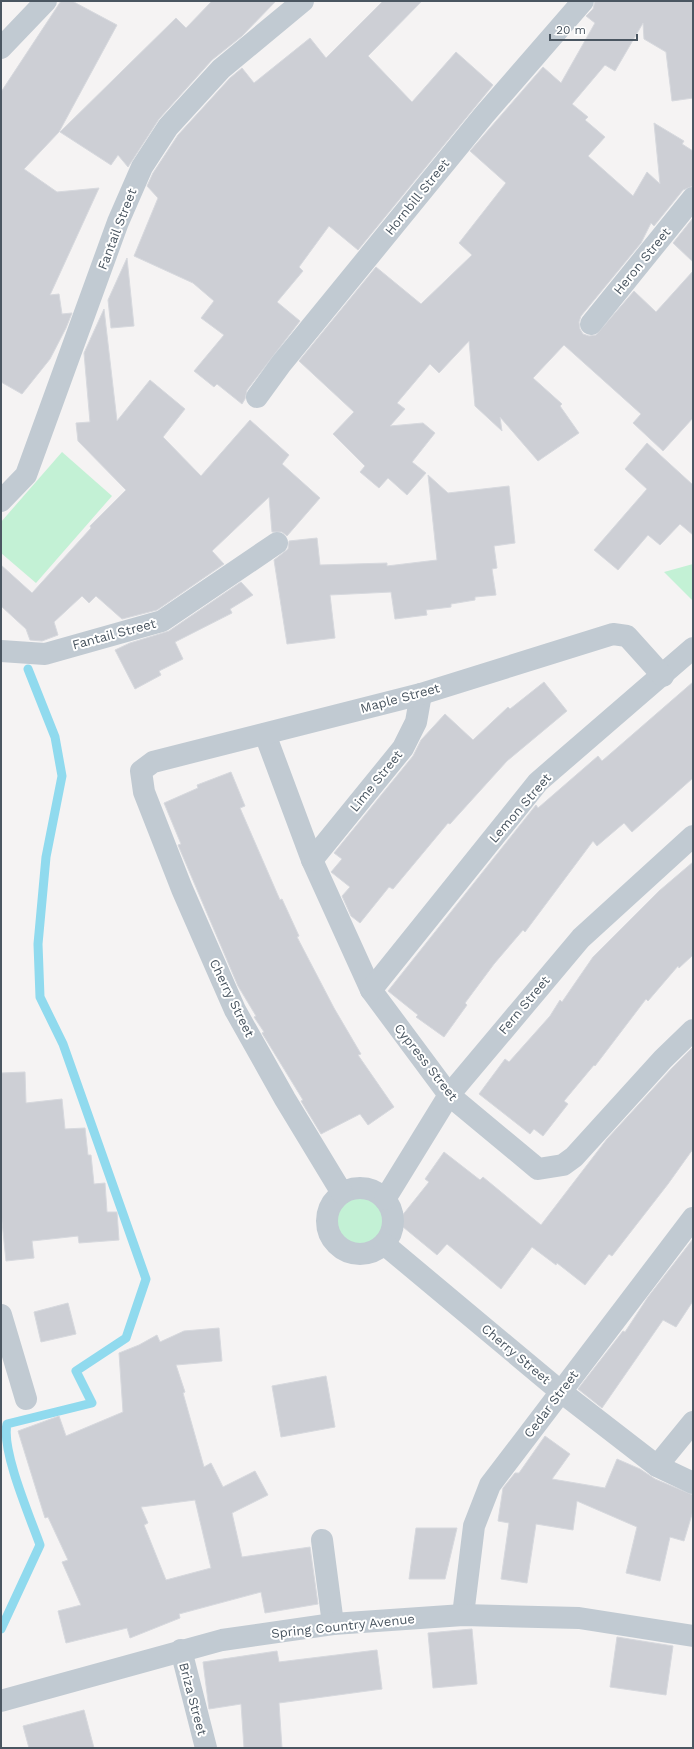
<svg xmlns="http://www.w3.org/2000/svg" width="694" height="1749" font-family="'Work Sans',sans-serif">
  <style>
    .green { fill: #c3f1d5 }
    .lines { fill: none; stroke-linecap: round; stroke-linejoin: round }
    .stream { stroke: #90daee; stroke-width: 9 }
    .building { fill: #cdcfd5; stroke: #d7d9de; fill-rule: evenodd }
    .minor { stroke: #c1cad2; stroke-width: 22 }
    .labels { text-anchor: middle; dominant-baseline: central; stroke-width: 4; stroke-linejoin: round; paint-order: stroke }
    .street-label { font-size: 13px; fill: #4a5661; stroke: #fff }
  </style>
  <rect width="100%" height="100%" fill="#f5f3f3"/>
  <g class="green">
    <path d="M 62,452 L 112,496 L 36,583 L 1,553 L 1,522 Z"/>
    <path d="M 693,564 L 693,601 L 664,572 Z"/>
    <circle cx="360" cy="1222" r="28"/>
  </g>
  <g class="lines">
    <path class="stream" d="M 1,1629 L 40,1545 C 30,1517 1,1450 7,1424 L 92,1403 L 76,1371 L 126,1338 L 146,1279 L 63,1044 L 40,997 L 38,944 L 46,857 L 62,776 L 55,737 L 28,669"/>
  </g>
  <g class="building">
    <path d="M 61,1 L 72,1 L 117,25 L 59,132 L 24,169 L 57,192 L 99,188 L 50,295 L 59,294 L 62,314 L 72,313 L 66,328 L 50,359 L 22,394 L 1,382 L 1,92 Z"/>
    <path d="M 212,1 L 276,1 L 242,36 L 212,60 L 159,119 L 128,167 L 118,155 L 111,165 L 60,132 L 176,18 L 186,28 Z"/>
    <path d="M 383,1 L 422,1 L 368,56 L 412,102 L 456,52 L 493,85 L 358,250 L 329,226 L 299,267 L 303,271 L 277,302 L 300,321 L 247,390 L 245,399 L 242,404 L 217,384 L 214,387 L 194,371 L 224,335 L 201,318 L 214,301 L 193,283 L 134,256 L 158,198 L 147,186 L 153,173 L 178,135 L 230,78 L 242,68 L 254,83 L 310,38 L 326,58 Z"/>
    <path d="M 595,1 L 693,1 L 693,98 L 672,101 L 666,52 L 644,39 L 643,23 L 615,71 L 605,65 L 572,104 L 588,117 L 585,120 L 605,137 L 588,156 L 633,196 L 647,172 L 660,184 L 654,123 L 684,141 L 682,144 L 693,151 L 693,186 L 683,190 L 654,226 L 651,223 L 641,243 L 581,316 L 579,322 L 580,329 L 583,334 L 589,336 L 596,335 L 634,291 L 656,312 L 693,271 L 693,418 L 663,451 L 633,423 L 641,414 L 564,345 L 533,378 L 562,404 L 560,406 L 579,433 L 538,461 L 500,417 L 502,431 L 475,406 L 469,341 L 439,373 L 430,364 L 397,403 L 405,409 L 390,426 L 423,423 L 435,433 L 412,462 L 426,473 L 407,495 L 388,478 L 379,488 L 360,472 L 365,466 L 333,434 L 354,412 L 299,361 L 376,267 L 421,304 L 472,255 L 459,243 L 506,183 L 470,151 L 543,67 L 561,83 L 595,23 L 586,16 L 593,9 Z"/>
    <path d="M 693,218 L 693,262 L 673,243 Z"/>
    <path d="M 127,258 L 134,326 L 111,328 L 108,300 Z"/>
    <path d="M 104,309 L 117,421 L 150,380 L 185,409 L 163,437 L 201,476 L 250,420 L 289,455 L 282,464 L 320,498 L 287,536 L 282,532 L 272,532 L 269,497 L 212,551 L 224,564 L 157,610 L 122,619 L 96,596 L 89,603 L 82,596 L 54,622 L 58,635 L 42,641 L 30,640 L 26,629 L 1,606 L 1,565 L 32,593 L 91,528 L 90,526 L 126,490 L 78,441 L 76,423 L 90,422 L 84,353 Z"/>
    <path d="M 647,443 L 693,485 L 693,535 L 680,524 L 660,545 L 648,535 L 618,570 L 594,550 L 647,489 L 625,469 Z"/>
    <path d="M 428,475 L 448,493 L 509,486 L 515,543 L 494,546 L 497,568 L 492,569 L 496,595 L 475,597 L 475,600 L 451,604 L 451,607 L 426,610 L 427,615 L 395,619 L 391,592 L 330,595 L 335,638 L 287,644 L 274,560 L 288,549 L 289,541 L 317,538 L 320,565 L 387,563 L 387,566 L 437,560 Z"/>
    <path d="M 241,582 L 253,595 L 230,609 L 232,613 L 175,642 L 183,659 L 159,671 L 161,675 L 135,689 L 115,650 L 130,643 L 169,631 Z"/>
    <path d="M 544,682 L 567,711 L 507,761 L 450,824 L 448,823 L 393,889 L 389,887 L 360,923 L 351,916 L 342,896 L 350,887 L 331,872 L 342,859 L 334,853 L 413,756 L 421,740 L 445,714 L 473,740 L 508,707 L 510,709 Z"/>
    <path d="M 693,682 L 693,778 L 632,832 L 624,823 L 597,846 L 593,841 L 525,932 L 523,930 L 494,964 L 465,1003 L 467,1005 L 444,1037 L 416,1017 L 418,1015 L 388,991 L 536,805 L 538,808 L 598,756 L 602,761 Z"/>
    <path d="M 231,772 L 245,806 L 240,808 L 280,900 L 282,899 L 299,936 L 297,937 L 334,1008 L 361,1054 L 358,1055 L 394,1107 L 368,1125 L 360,1114 L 321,1134 L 301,1101 L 303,1100 L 262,1033 L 264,1032 L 254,1017 L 256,1016 L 238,986 L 178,845 L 181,844 L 164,803 L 198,788 L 197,785 Z"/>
    <path d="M 693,862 L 693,955 L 679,968 L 678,966 L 648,1001 L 646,999 L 595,1066 L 594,1065 L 564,1101 L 568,1104 L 543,1136 L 534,1129 L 530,1134 L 479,1094 L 505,1059 L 509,1062 L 550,1016 L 560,1000 L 562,1002 L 593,957 L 659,891 Z"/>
    <path d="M 693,1047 L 693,1149 L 668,1184 L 612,1256 L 609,1254 L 585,1285 L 557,1263 L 556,1265 L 532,1247 L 501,1289 L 447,1244 L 437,1255 L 397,1222 L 429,1182 L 425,1179 L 444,1152 L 480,1180 L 483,1177 L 541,1225 L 607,1139 L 672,1068 Z"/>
    <path d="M 25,1072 L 26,1103 L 62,1099 L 65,1129 L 85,1128 L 88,1155 L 91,1155 L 94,1184 L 105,1183 L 107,1212 L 117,1212 L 119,1240 L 79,1243 L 78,1236 L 32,1241 L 34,1258 L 6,1261 L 1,1212 L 1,1073 Z"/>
    <path d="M 693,1239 L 693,1301 L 676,1327 L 663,1320 L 602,1408 L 578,1389 L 623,1331 L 625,1332 L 648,1297 Z"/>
    <path d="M 68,1303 L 76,1334 L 41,1342 L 34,1312 Z"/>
    <path d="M 219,1328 L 222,1361 L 176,1365 L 185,1392 L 183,1393 L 204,1467 L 211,1463 L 223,1487 L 255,1471 L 268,1495 L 232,1513 L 242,1557 L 310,1547 L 318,1604 L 265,1613 L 261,1592 L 179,1614 L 180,1618 L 130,1638 L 127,1628 L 66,1643 L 58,1611 L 81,1605 L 62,1562 L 68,1560 L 48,1517 L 45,1518 L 18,1431 L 59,1416 L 66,1436 L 123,1412 L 119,1353 L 139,1345 L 157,1335 L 160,1342 L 184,1331 ZM 195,1500 L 211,1568 L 166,1580 L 144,1525 L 148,1523 L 141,1507 Z"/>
    <path d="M 326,1376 L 335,1427 L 281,1437 L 272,1386 Z"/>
    <path d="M 545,1436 L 570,1454 L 552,1479 L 605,1488 L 617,1459 L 640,1469 L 655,1479 L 693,1495 L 693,1511 L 684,1541 L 670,1537 L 660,1581 L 626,1573 L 637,1527 L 577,1501 L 573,1530 L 536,1524 L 527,1583 L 501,1579 L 509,1523 L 498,1521 L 503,1488 L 515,1473 L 519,1473 Z"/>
    <path d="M 416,1528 L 457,1528 L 445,1579 L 409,1579 Z"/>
    <path d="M 472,1629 L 477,1684 L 433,1688 L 428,1633 Z"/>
    <path d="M 617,1637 L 673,1646 L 666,1695 L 610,1687 Z"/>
    <path d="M 377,1650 L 382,1689 L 279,1703 L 282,1748 L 244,1748 L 241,1704 L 209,1709 L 203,1662 L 277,1651 L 279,1662 Z"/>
    <path d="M 84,1710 L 94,1748 L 29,1748 L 23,1726 Z"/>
  </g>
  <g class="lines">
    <g class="minor">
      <path d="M 1,48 L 46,1"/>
      <path d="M 591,324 L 693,198"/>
      <path d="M 257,397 L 281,364 L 484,115 L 583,1"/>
      <path d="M 1,501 L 26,475 L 118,222 L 142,167 L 168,127 L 221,69 L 303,1"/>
      <path d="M 1,651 L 45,654 L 162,621 L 277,543"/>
      <path d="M 265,734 L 312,860 L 371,990 L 449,1095 L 538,1169 L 563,1165 L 574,1157 L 663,1059 L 693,1030"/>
      <path d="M 312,860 L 403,748 L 416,722 L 421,694"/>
      <path d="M 371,990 L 538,782 L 693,648"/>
      <circle cx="360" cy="1221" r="33"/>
      <path d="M 342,1193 L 285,1099 L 235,1010 L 182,889 L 144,792 L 141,771 L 153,762 L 421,694 L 613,634 L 627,636 L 663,676"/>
      <path d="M 385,1199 L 449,1095 L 581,938 L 693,836"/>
      <path d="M 384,1244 L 560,1391 L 657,1466 L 693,1483"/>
      <path d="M 1,1315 L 26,1399"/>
      <path d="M 657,1466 L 693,1422"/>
      <path d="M 322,1540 L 333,1624"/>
      <path d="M 463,1615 L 474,1526 L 490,1485 L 693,1218"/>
      <path d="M 181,1650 L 206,1748"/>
      <path d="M 1,1701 L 222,1640 L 333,1624 L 463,1615 L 579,1618 L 693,1636"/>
    </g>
  </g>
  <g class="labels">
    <g class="street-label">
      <text transform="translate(417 197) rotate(-51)">Hornbill Street</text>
      <text transform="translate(117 229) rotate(-69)">Fantail Street</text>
      <text transform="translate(642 261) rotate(-51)">Heron Street</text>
      <text transform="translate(114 634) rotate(-15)">Fantail Street</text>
      <text transform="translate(400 698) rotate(-15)">Maple Street</text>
      <text transform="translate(376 781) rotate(-51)">Lime Street</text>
      <text transform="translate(520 808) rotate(-49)">Lemon Street</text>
      <text transform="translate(232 998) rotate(64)">Cherry Street</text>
      <text transform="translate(524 1005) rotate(-50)">Fern Street</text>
      <text transform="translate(426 1062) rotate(52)">Cypress Street</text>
      <text transform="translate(516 1354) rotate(40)">Cherry Street</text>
      <text transform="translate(551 1404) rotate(-53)">Cedar Street</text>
      <text transform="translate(343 1626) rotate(-6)">Spring Country Avenue</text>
      <text transform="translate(193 1699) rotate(75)">Briza Street</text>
    </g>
  </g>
  <rect width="694" height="1749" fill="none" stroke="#4a5661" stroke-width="4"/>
  <path d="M550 34v6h87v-6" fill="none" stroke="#4a5661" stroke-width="2"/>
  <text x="556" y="34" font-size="12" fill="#4a5661" stroke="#ffffff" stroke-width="3" paint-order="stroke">20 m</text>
</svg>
